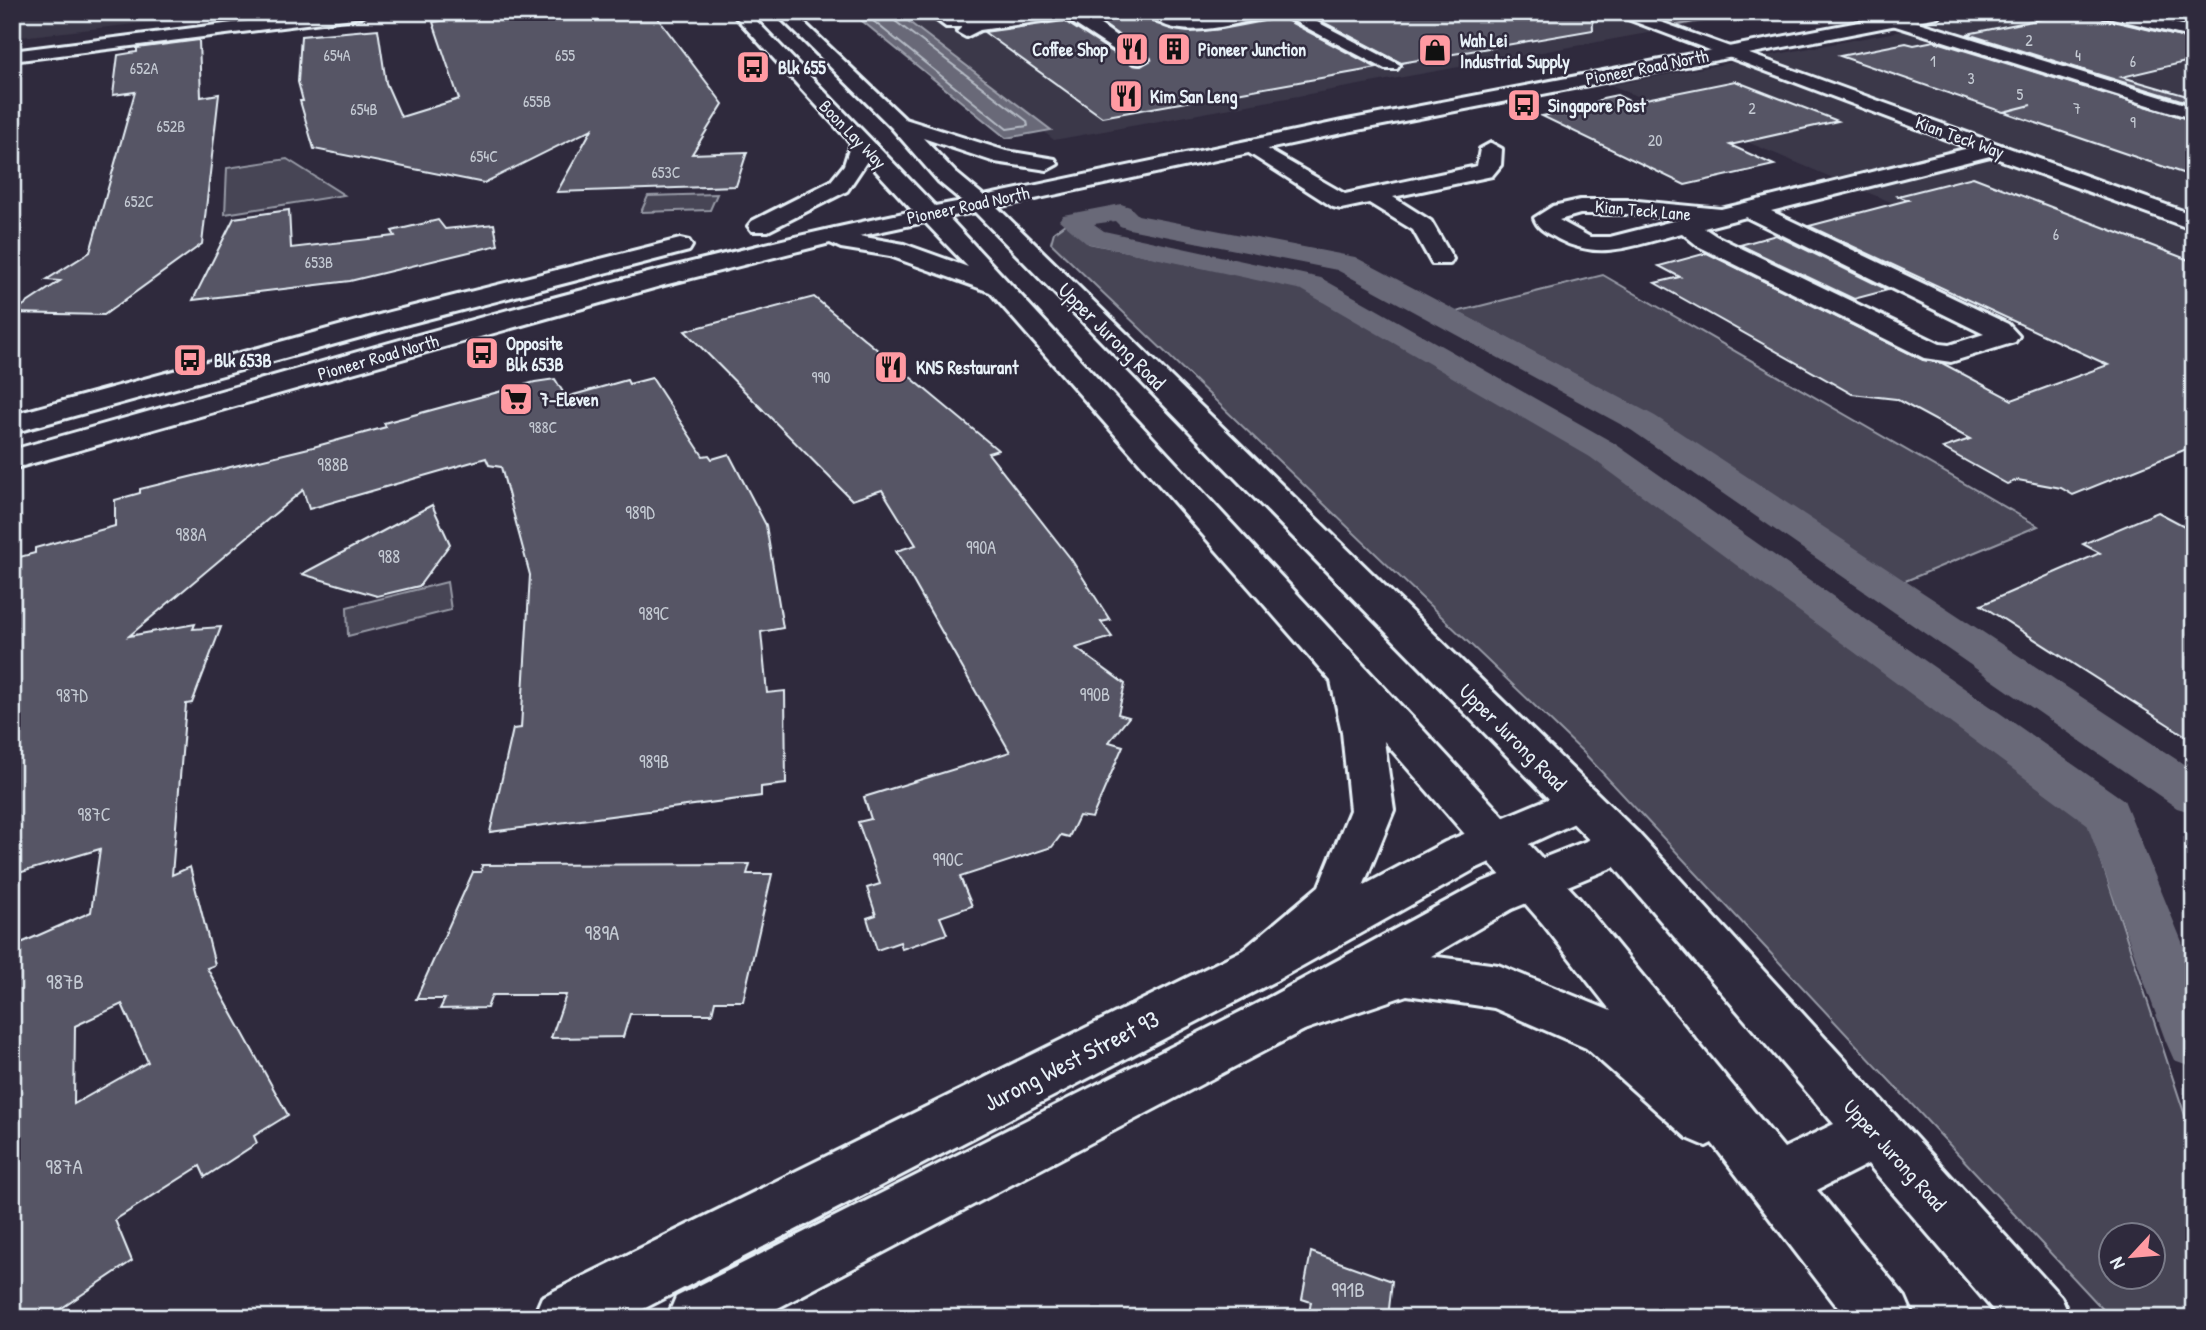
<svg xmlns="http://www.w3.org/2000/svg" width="2206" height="1330" font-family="'Patrick Hand',sans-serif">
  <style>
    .built { fill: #3b3749 }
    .green { fill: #464455; stroke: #979aa6; stroke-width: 2; fill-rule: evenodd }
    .water { fill: #696978; stroke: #9c9fab; stroke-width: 2 }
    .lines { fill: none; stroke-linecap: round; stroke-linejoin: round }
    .shore { stroke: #b5bbc5; stroke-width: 2 }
    .stream { fill: #9c9fab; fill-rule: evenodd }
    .canal { fill: #696978; fill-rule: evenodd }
    .building { fill: #575565; stroke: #e8f1f8; stroke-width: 2; fill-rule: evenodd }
    .minor-casing { stroke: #e8f1f8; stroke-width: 6 }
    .major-casing { stroke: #e8f1f8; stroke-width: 6 }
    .minor { fill: #2f2a3d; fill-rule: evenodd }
    .major { fill: #2f2a3d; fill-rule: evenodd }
    .labels { text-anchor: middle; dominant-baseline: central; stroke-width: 5; stroke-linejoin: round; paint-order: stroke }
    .far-number-label { font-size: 16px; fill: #c4cad3 }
    .far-poi-label { font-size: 18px; font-weight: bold; fill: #e8f1f8; stroke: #2f2a3d; text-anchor: start }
    .far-street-label { font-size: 18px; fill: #e8f1f8; stroke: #2f2a3d }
    .number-label { font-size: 18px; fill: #c4cad3 }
    .street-label { font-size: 21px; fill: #e8f1f8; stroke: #2f2a3d }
    .near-number-label { font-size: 21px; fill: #c4cad3 }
    .near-street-label { font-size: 24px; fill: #e8f1f8; stroke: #2f2a3d }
  </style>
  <rect width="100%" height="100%" fill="#2f2a3d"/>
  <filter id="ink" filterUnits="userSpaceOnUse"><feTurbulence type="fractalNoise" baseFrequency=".0143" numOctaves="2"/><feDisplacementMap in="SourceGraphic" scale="14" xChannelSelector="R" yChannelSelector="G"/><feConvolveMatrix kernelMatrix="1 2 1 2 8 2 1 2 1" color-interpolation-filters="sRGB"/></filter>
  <g filter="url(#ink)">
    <g class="built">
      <path d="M 12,12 L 240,12 L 12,38 Z"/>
      <path d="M 896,12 L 1764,12 L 1054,140 Z"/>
      <path d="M 2003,12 L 2194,12 L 2194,329 L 1611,85 Z"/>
    </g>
    <g class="green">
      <path d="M 287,159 L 344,195 L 225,214 L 227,168 Z"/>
      <path d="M 717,194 L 710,210 L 641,212 L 648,196 Z"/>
      <path d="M 1069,221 L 1089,243 L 1303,287 L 1603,459 L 2085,811 L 2194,1143 L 2194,1318 L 2111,1318 L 1584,753 L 1051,243 L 1054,232 ZM 2112,1236 L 2154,1236 L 2154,1278 L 2112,1278 Z"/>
      <path d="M 1603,275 L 2038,526 L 1898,584 L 1640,410 L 1456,312 Z"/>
      <path d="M 447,582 L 451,610 L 348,636 L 347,607 Z"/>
    </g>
    <path class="water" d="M 851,12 L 896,12 L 1051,130 L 1006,138 Z"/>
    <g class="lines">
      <path class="shore" d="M 862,12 L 1007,129 L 1028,126 L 1027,121 L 895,21 L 892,12"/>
      <path class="stream" d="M 1734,12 L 1746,12 L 1675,27 L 1672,25 Z"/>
      <path class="canal" d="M 1121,204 L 1130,207 L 1138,215 L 1355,257 L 1655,416 L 2194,771 L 2194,813 L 2177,808 L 1631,430 L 1337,270 L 1129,229 L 1120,226 L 1115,221 L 1094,224 L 1104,231 L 1321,278 L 1614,443 L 2124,800 L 2194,971 L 2194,1067 L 2174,1060 L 2166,1042 L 2087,824 L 1590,457 L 1302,290 L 1086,243 L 1059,220 L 1063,215 Z"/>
    </g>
    <g class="building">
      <path d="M 515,12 L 653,12 L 723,104 L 692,154 L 747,152 L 736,186 L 557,192 L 592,129 L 484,183 L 314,149 L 300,101 L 303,101 L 298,82 L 301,36 L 378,29 L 386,83 L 401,117 L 459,99 L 433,22 Z"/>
      <path d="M 1087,12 L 1143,12 L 1157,24 L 1188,32 L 1222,29 L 1269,20 L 1277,15 L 1377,68 L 1102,117 L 984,32 L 1064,21 L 1133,65 L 1141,66 L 1151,60 Z"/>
      <path d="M 1304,12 L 1592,12 L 1593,30 L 1401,63 Z"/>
      <path d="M 2076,12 L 2100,12 L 2103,19 L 2194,40 L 2194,60 L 2122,77 L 2194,98 L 2194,104 L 1967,34 Z"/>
      <path d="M 2143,12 L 2194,12 L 2194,25 Z"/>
      <path d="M 199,40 L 201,97 L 219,94 L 202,244 L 104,315 L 12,313 L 60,281 L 46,280 L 90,252 L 135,92 L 113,95 L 118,55 L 137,52 L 137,48 Z"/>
      <path d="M 1934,41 L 2194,121 L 2194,177 L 2004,112 L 2031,105 L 2003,112 L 1840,56 L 1906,43 L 1914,45 Z"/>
      <path d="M 1735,81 L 1838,121 L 1730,145 L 1774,165 L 1685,185 L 1542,116 L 1591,107 L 1603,98 L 1617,95 L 1631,102 Z"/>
      <path d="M 1973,177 L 2194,262 L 2194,446 L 2073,495 L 2061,488 L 2018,480 L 2007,484 L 1943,448 L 1970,439 L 1896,399 L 1852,394 L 1655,283 L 1680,277 L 1659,266 L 1707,253 L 1923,360 L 1942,363 L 2012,400 L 2108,365 L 1809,226 L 1908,200 L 1898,196 Z"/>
      <path d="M 289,210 L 291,248 L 395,236 L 392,231 L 438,220 L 445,229 L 494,224 L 498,245 L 350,281 L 193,300 L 234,218 Z"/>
      <path d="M 1776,235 L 1888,290 L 1854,299 L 1740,245 Z"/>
      <path d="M 814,297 L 998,450 L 988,453 L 1071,559 L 1110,620 L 1101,622 L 1112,637 L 1076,648 L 1125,684 L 1118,714 L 1129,717 L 1109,742 L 1123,746 L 1092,818 L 1079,816 L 1069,837 L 1061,835 L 1052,847 L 960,877 L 972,906 L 940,917 L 947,934 L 902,949 L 900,942 L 877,950 L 867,918 L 876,915 L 867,888 L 880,884 L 858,822 L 871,819 L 864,797 L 1010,752 L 896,551 L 916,545 L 882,490 L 852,500 L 685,331 Z"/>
      <path d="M 652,378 L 703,456 L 709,455 L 712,459 L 729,454 L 766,525 L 783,628 L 761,632 L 767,693 L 785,691 L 786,784 L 761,787 L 761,796 L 490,832 L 513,729 L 521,728 L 530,575 L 501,467 L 489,465 L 486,458 L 309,509 L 303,490 L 129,636 L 195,624 L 193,629 L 221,627 L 192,703 L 186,704 L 172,875 L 190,867 L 215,965 L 207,968 L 288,1115 L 254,1136 L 257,1143 L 205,1177 L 200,1166 L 115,1220 L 132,1261 L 47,1318 L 24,1318 L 12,1285 L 12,947 L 91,912 L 100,849 L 12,875 L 12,746 L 20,724 L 12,717 L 12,559 L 35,553 L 35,548 L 115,526 L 115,500 L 140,493 L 140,489 L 313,447 L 386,427 L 384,423 L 535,382 L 555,379 L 566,397 L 627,380 L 629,384 ZM 122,1004 L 148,1062 L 74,1104 L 75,1026 Z"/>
      <path d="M 432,505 L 450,544 L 419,586 L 377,596 L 302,574 Z"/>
      <path d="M 2158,512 L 2194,531 L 2194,741 L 1981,605 L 2100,553 L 2083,544 Z"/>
      <path d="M 750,864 L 747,874 L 772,874 L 743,1001 L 715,1001 L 712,1014 L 630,1014 L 623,1037 L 551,1038 L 566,995 L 492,995 L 487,1008 L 440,1009 L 445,999 L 416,999 L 473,872 L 481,872 L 482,865 Z"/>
      <path d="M 1311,1252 L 1392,1281 L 1388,1318 L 1308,1318 L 1311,1302 L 1302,1299 Z"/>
    </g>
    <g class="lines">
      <g class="minor-casing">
        <g id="minor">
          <path d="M 320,12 L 370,12 L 362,17 L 12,61 L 12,51 Z"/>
          <path d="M 926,12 L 946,12 L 955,18 L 993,13 L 1001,17 L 1037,12 L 1082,12 L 1149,59 L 1140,64 L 1134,63 L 1065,18 L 980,30 L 966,37 L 957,32 L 962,27 L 946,27 Z"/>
          <path d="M 1146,12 L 1167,12 L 1185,21 L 1237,12 L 1298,12 L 1400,65 L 1397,69 L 1385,69 L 1277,12 L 1269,17 C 1231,23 1176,45 1146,12 Z"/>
          <path d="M 1609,12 L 1633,12 L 2194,215 L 2194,230 L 1990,156 L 1771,211 L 2008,324 L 2019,336 L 2015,342 L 1951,362 L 1924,358 L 1698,246 L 1682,233 C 1637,244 1601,262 1558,239 C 1548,233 1538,230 1534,218 L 1553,206 L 1580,200 L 1627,200 L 1721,209 L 1969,148 ZM 1580,214 L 1627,214 L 1681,219 L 1610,237 L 1590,237 L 1559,220 ZM 1746,217 L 1984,334 L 1949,345 L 1940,344 L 1716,236 L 1704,228 Z"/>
          <path d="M 2102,12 L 2131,12 L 2194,28 L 2194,38 L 2104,16 Z"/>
          <path d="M 1895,15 L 2194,107 L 2194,119 L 1889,24 L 1887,20 L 1889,16 Z"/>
          <path d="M 1251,140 L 1345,194 L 1477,166 L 1480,149 L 1491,143 L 1502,149 L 1501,165 L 1492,176 L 1393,197 L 1431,221 L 1453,259 L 1450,264 L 1432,264 L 1413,230 L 1369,203 L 1341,209 L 1333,207 L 1244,150 L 1240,146 Z"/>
          <path d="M 1579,786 L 1594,790 L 1601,802 L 1594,814 L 1477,868 L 1277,980 L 626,1318 L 533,1318 L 542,1297 L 1243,950 L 1445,842 Z"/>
          <path d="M 1622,827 L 1638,833 L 1644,845 L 1638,857 L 1512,909 L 1304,1030 L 759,1318 L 667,1318 L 676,1297 L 1268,998 L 1480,883 Z"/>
        </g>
      </g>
      <g class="major-casing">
        <g id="major">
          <path d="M 731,12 L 748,12 L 935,206 L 962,201 L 939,182 L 891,127 L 775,12 L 793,12 L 905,119 L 1006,151 L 1055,159 L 1058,164 L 1047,170 L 995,162 L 923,138 L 955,172 L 984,196 L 1342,121 L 1911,12 L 1946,12 L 1938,17 L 1342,133 L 997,207 L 1638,833 L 2061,1297 L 2070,1318 L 2000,1318 L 1868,1164 L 1817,1190 L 1905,1297 L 1914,1318 L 1846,1318 L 1712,1143 L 1706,1146 L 1687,1138 L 1586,1048 L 1494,1008 L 1407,995 L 1286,1036 L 1268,1030 L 1261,1014 L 1268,998 L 1407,953 L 1498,965 L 1611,1011 L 1543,924 L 1384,741 L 1394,810 L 1353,911 L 1277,980 L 1260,986 L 1243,980 L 1236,965 L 1243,950 L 1319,886 L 1350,810 L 1342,732 L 1331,681 L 990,292 L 890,256 L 841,248 L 830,243 L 664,285 L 12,469 L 12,450 C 311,367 610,274 913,211 L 867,161 L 847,191 L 768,231 L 752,231 L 748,226 L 752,221 L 831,181 L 844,165 L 851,143 ZM 975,212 L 1606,857 L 1834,1124 L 1784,1148 L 1577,896 L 948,217 ZM 925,222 L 968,267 L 904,244 L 859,236 Z"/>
          <path d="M 680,239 L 689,241 L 692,246 L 689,251 L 408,324 L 12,433 L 12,415 L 390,312 Z"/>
        </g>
      </g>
      <use href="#minor" class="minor"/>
      <use href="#major" class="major"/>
    </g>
  </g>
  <defs>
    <g id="restaurant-square" transform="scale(1.75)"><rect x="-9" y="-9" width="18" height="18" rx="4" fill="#ff9aa2" stroke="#2f2a3d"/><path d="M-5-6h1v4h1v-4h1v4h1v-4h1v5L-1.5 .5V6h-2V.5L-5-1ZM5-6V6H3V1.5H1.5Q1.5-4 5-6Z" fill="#111"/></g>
    <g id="building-square" transform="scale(1.75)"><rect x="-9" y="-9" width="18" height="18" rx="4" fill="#ff9aa2" stroke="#2f2a3d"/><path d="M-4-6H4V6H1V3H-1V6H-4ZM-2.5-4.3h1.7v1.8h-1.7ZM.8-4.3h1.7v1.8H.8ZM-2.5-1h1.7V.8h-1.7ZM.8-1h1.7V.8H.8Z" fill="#111"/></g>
    <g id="shop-square" transform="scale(1.75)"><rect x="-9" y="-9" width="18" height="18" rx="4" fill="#ff9aa2" stroke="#2f2a3d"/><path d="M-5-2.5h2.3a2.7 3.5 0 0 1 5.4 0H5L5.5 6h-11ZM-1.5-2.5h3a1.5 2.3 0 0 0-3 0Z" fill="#111"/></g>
    <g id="bus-square" transform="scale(1.75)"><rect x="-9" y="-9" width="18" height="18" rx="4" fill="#ff9aa2" stroke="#2f2a3d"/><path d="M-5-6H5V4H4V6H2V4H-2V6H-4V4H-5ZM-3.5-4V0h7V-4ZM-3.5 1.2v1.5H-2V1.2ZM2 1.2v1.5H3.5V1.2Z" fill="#111"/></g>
    <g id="supermarket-square" transform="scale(1.75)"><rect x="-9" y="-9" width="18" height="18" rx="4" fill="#ff9aa2" stroke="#2f2a3d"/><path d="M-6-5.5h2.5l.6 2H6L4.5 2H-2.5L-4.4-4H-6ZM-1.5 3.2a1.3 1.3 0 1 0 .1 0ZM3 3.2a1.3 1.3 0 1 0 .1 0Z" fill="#111"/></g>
  </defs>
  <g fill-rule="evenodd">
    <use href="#restaurant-square" x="1132" y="49"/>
    <use href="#building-square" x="1174" y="49"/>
    <use href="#shop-square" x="1435" y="50"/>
    <use href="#bus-square" x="753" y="67"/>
    <use href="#restaurant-square" x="1126" y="96"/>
    <use href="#bus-square" x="1524" y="105"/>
    <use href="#bus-square" x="482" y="353"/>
    <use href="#bus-square" x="190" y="360"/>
    <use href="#restaurant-square" x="891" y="367"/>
    <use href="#supermarket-square" x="516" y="399"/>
  </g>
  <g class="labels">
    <g class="far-number-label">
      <text x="2029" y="40">2</text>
      <text x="337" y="55">654A</text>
      <text x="565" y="55">655</text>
      <text x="2078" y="55">4</text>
      <text x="1933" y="61">1</text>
      <text x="2133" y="61">6</text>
      <text x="144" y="68">652A</text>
      <text x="1971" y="78">3</text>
      <text x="2020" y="94">5</text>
      <text x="537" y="101">655B</text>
      <text x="1752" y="108">2</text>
      <text x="2077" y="108">7</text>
      <text x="364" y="109">654B</text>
      <text x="2133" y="122">9</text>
      <text x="171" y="126">652B</text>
      <text x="1655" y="140">20</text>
      <text x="484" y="156">654C</text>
      <text x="666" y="172">653C</text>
      <text x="139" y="201">652C</text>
      <text x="2056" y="234">6</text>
      <text x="319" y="262">653B</text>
      <text x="821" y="377">990</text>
      <text x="543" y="427">988C</text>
    </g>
    <g class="far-poi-label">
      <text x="1460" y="40">Wah Lei<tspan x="1460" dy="21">Industrial Supply</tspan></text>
      <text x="1108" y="49" text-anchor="end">Coffee Shop</text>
      <text x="1198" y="49">Pioneer Junction</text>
      <text x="778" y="67">Blk 655</text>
      <text x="1150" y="96">Kim San Leng</text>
      <text x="1548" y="105">Singapore Post</text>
      <text x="506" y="343">Opposite<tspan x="506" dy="21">Blk 653B</tspan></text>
      <text x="214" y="360">Blk 653B</text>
      <text x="916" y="367">KNS Restaurant</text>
      <text x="540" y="399">7-Eleven</text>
    </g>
    <g class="far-street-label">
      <text transform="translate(1647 67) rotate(-11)">Pioneer Road North</text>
      <text transform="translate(853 134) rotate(46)">Boon Lay Way</text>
      <text transform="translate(1960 137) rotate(20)">Kian Teck Way</text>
      <text transform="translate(968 205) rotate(-12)">Pioneer Road North</text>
      <text transform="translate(1643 210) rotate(5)">Kian Teck Lane</text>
      <text transform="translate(378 357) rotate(-16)">Pioneer Road North</text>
    </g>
    <g class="number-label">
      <text x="333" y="464">988B</text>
      <text x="640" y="512">989D</text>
      <text x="191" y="534">988A</text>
      <text x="981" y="547">990A</text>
      <text x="389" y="556">988</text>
      <text x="654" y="613">989C</text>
      <text x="1095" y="694">990B</text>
      <text x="72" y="695">987D</text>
      <text x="654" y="761">989B</text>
      <text x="94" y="814">987C</text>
      <text x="948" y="859">990C</text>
    </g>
    <g class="street-label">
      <text transform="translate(1112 336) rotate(45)">Upper Jurong Road</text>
      <text transform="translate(1513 737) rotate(45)">Upper Jurong Road</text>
      <text transform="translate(1895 1155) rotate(48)">Upper Jurong Road</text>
    </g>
    <g class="near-number-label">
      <text x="602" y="932">989A</text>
      <text x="65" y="981">987B</text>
      <text x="64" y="1166">987A</text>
      <text x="1348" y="1289">991B</text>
    </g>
    <g class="near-street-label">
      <text transform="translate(1071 1060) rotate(-27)">Jurong West Street 93</text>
    </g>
  </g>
  <rect width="2206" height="1330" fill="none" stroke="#2f2a3d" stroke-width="42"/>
  <rect x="21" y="21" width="2164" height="1288" fill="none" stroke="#e8f1f8" stroke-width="2.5" filter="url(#ink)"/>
  <g transform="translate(2132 1256) rotate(244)"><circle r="33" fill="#2f2a3d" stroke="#797a88" stroke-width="2"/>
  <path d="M0-5L12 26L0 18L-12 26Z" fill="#ff9aa2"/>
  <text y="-10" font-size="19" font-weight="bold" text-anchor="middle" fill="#e8f1f8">N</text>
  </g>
</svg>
